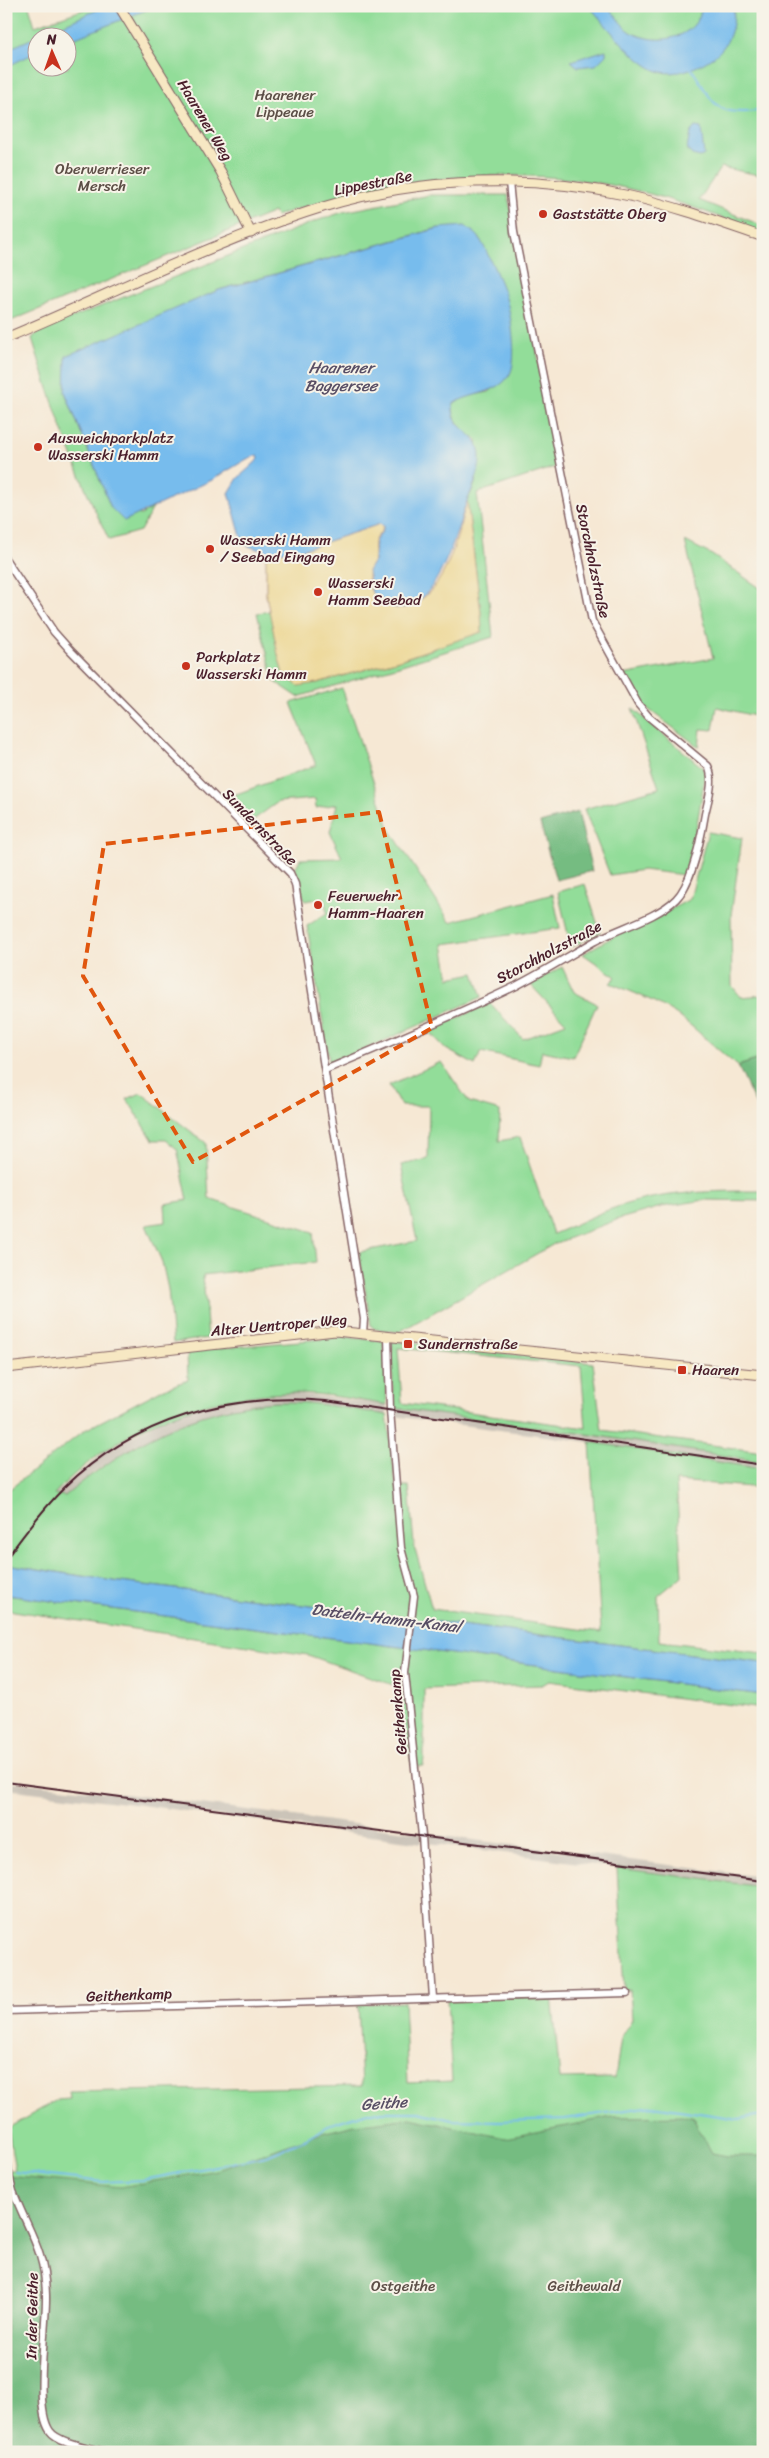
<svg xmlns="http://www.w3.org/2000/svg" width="769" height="2458" font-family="Sriracha,sans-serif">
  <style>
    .industrial { fill: #cac3b8 }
    .green { fill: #92dd99; stroke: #6e7e62; fill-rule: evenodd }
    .forest { fill: #75bc81; stroke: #606e56 }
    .sand { fill: #eeda9e; stroke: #9c7c64 }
    .water { fill: #77bced; stroke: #606e8c }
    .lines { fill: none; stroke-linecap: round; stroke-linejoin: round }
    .stream { stroke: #77bced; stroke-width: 2 }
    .street-casing { stroke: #866566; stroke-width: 9 }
    .secondary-casing { stroke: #866566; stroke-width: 11 }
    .street { stroke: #fff; stroke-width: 6 }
    .secondary { stroke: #f7e8c3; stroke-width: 9 }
    .rail { stroke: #4a1f2b; stroke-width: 2 }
    .marked { fill: none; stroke: #e0560e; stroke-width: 4; stroke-dasharray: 10 6; stroke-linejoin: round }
    .poi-dot { fill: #c8321e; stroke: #f7f3e8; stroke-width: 2 }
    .labels { text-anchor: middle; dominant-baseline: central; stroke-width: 4; stroke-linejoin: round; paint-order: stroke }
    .park-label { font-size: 15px; fill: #5c4e46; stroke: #f7f3e8 }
    .street-label { font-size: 15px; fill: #4a1f2b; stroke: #f7f3e8 }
    .poi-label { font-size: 15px; fill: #4a1f2b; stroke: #f7f3e8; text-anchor: start }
    .water-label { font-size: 16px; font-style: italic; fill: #584e65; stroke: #f7f3e8 }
  </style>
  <rect width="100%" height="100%" fill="#f7f3e8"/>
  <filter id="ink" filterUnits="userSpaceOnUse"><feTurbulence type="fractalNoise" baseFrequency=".02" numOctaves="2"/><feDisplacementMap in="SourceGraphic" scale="10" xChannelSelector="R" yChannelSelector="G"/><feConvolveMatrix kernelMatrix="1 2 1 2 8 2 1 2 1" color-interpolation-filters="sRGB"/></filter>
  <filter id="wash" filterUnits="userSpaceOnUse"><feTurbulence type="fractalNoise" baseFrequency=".0096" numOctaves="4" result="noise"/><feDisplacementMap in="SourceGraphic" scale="20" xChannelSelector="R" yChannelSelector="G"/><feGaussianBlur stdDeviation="1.12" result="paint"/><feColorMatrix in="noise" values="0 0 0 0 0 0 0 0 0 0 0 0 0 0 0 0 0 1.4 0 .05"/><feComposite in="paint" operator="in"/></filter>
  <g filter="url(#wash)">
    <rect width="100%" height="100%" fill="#f6e8d4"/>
    <g class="industrial">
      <path d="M 294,1393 L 387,1405 L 387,1415 L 310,1403 L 278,1402 L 213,1412 L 137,1444 L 95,1471 L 65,1496 L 54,1494 L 106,1451 L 170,1415 L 240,1397 Z"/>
      <path d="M 393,1408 L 586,1434 L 763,1462 L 763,1469 L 575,1440 L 393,1416 Z"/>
      <path d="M 6,1781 L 133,1795 L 422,1833 L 422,1843 L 134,1804 L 6,1789 Z"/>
      <path d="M 427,1834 L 763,1877 L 763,1887 L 428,1843 Z"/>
    </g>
    <g class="green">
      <path d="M 6,6 L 29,6 L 35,26 L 94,6 L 763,6 L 763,176 L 721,167 L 699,200 L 763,226 L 763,234 C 720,217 678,200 634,190 C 515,162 390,177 276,216 L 274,212 L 6,323 ZM 38,38 L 68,38 L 68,68 L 38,68 Z"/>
      <path d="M 430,195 L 508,195 L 558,466 L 477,493 L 493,637 L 298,697 L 274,681 L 257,613 L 270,611 L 283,674 L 317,683 L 399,660 L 436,648 L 481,613 L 467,500 C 480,480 479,463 477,440 C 463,431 452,421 453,404 L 464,397 L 489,392 L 510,374 L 438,228 L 219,290 L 152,321 L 65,392 L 111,508 L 141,515 L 153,508 L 140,531 L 109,540 C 77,475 53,407 32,338 L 39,332 L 66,320 L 316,221 L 343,212 Z"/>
      <path d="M 685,541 L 712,555 L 763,590 L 763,718 L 717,707 L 713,730 L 701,729 L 699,747 L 640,703 L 623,675 L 713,658 Z"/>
      <path d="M 342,688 L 389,828 L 450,922 L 553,894 L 560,928 L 443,944 L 449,978 L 474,973 L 482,997 L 330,1065 L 307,926 L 327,913 L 324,898 L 305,901 L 295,869 L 300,859 L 342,858 L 330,832 L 337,804 L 316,808 L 315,799 L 278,802 L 249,823 L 223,799 L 316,765 L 291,703 Z"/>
      <path d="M 632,708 L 703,768 L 705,776 L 694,842 L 684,875 L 643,870 L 610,875 L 584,809 L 659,788 Z"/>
      <path d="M 708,832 L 742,838 L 731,915 L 732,986 L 741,997 L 763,995 L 763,1058 L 738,1066 C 717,1050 698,1030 676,1014 C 656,1001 632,992 610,983 L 616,977 L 583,954 C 617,932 655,919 690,899 Z"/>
      <path d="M 585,884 L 600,932 L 571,947 L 558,892 Z"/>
      <path d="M 562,967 L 574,992 L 597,1004 L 573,1057 L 542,1051 L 539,1065 L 481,1052 L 475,1065 L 446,1049 L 429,1031 L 490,1003 L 523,1039 L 566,1023 L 530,984 Z"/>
      <path d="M 441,1062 L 469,1102 L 500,1111 L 499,1141 L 520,1137 L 553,1234 C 574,1226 595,1214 617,1207 C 664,1191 713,1191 763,1191 L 763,1201 L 705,1200 L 661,1207 L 619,1219 L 554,1244 L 399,1332 L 375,1329 L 371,1326 L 359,1252 L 417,1241 L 401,1165 L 428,1159 L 429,1106 L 401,1106 L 389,1085 Z"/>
      <path d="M 141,1093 L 206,1143 L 209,1199 L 313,1232 L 316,1262 L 203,1275 L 208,1338 L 173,1343 L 168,1289 L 162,1262 L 146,1225 L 166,1222 L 165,1204 L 188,1200 L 177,1149 L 166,1140 L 153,1140 L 127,1099 Z"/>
      <path d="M 345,1337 L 384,1341 L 387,1405 C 356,1400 324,1393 293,1393 C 202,1394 117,1428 54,1494 L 65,1496 C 125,1445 197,1406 277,1402 C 314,1401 351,1409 387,1415 L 396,1487 L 409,1486 L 414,1545 L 432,1609 L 601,1632 L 590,1442 L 763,1469 L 763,1488 L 676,1481 L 682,1576 L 658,1596 L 659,1641 L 763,1653 L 763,1663 L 120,1582 L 6,1564 L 6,1492 L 85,1430 L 161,1390 L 188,1380 L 187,1351 Z"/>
      <path d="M 392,1341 L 593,1363 L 602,1430 L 763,1452 L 763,1462 L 586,1434 L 393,1408 ZM 398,1348 L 581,1366 L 586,1428 L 402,1403 Z"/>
      <path d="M 6,1595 L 763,1695 L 763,1709 L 549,1681 L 542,1685 L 424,1689 L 424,1759 L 423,1766 L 412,1766 L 396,1686 L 308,1655 L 14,1611 L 6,1608 Z"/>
      <path d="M 617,1868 L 763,1887 L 763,2452 L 6,2452 L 6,2170 L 15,2170 L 8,2128 L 57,2100 L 70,2099 L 69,2092 L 362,2086 L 358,2004 L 404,2002 L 408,2083 L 452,2081 L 447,2000 L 552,1995 L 560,2079 L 615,2078 L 621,2038 L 632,2019 L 630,1990 L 624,1990 Z"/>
    </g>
    <g class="forest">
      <path d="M 578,812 L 592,871 L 556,880 L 540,823 Z"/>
      <path d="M 763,1058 L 763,1113 L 760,1114 L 738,1066 Z"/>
      <path d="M 692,2116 L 712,2153 L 727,2156 L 763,2156 L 763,2440 L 746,2452 L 6,2452 L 6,2176 L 121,2187 L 217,2170 L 322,2133 L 355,2125 L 410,2118 L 505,2138 L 612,2117 Z"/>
    </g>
    <path class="sand" d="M 467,500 L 481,613 L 482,632 L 399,660 L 317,683 L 298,686 L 283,674 L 278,655 L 266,595 L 266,552 L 298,551 L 380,524 L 383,526 C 383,533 376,535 374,542 C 373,548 375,555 374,561 C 371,570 367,570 368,582 C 370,594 378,599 387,605 C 394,609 401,609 408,606 C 448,592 457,535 467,500 Z"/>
    <g class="water">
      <path d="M 106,6 L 156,6 L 68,41 L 68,38 L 38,38 L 37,52 L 6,67 L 6,50 Z"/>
      <path d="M 589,6 L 608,6 C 615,15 622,26 631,32 C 657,47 698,39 702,6 L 733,6 C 736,20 731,38 722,49 C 708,65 675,79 655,70 C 631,58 607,26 589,6 Z"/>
      <path d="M 606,50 L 606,55 L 596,65 L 578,67 L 571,61 Z"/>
      <path d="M 695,127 L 701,128 L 704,155 L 700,157 L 692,155 L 687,149 L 690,133 Z"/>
      <path d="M 465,226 C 469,229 474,232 477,235 C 483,241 504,289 506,298 C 511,314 518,359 510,374 C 498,395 471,392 453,404 C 451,435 480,428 480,458 C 480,476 470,492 464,509 C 456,535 432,622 390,606 C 384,604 377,597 372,593 L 368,571 L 374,561 L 375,541 L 383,530 L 383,526 L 380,524 L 298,551 L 266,552 L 243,544 L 229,493 L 238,478 L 259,459 L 258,455 L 247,459 L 212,480 L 124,521 L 111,508 L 65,392 L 66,356 L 219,290 L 439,228 Z"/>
      <path d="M 6,1564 L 120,1582 L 763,1663 L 763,1695 L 6,1595 Z"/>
    </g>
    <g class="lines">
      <g class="stream">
        <path d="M 691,68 C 716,105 714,118 763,110"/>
        <path d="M 15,2172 L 103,2182 L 143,2180 L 267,2156 L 309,2138 L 331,2124 L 367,2112 L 419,2112 L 452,2120 L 499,2121 L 565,2119 L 653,2106 L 739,2119 L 763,2115"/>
      </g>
    </g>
  </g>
  <g filter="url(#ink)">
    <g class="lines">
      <g class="street-casing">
        <g id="street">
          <path d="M 6,560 L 54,632 L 70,650 L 290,873 L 295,884 L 364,1319 L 363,1333"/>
          <path d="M 325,1070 C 389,1043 454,1016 516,986 C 543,972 569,956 595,941 C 619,928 657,918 676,899 C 693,882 701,838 705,814 C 708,800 715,780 708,766 L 649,717 L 638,704 L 592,621 L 514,232 L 509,182"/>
          <path d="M 388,1336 L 390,1410 L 401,1548 L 414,1596 L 405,1673 L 422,1836 L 433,1998"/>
          <path d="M 6,2011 L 627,1993"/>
          <path d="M 6,2146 C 7,2161 8,2176 13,2191 C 28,2231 45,2250 46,2295 C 47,2327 33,2407 50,2431 C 58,2443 92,2448 106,2452"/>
        </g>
      </g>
      <g class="secondary-casing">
        <g id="secondary">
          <path d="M 119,6 L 221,172 L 251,233"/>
          <path d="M 6,338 C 111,294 214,241 323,207 C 420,177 530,174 630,196 C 675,206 719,222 763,237"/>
          <path d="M 6,1368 L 335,1331 L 763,1375"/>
        </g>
      </g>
      <use href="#street" class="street"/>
      <use href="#secondary" class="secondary"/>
      <g class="rail">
        <path d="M 6,1559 C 24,1534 42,1510 64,1488 C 134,1419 230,1392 326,1401 L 763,1465"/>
        <path d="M 6,1782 L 763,1881"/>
      </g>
    </g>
  </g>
  <path class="marked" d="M 379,812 L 432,1028 L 193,1162 L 83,976 L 104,844 Z"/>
  <g class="poi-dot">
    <circle cx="543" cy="214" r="5"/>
    <circle cx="38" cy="447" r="5"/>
    <circle cx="210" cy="549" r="5"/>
    <circle cx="318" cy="592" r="5"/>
    <circle cx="186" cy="666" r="5"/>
    <circle cx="318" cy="905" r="5"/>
    <rect x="403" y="1339" width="10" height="10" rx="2.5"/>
    <rect x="677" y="1365" width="10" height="10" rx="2.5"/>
  </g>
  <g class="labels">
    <g class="park-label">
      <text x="285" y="95">Haarener<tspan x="285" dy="17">Lippeaue</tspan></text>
      <text x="102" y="169">Oberwerrieser<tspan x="102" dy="17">Mersch</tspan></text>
      <text x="403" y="2286">Ostgeithe</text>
      <text x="584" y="2286">Geithewald</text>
    </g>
    <g class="street-label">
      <text transform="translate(205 120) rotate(59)">Haarener Weg</text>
      <text transform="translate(373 183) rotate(-11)">Lippestraße</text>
      <text transform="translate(593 561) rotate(78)">Storchholzstraße</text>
      <text transform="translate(260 827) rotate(46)">Sundernstraße</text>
      <text transform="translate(549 952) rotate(-28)">Storchholzstraße</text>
      <text transform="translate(279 1325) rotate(-5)">Alter Uentroper Weg</text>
      <text transform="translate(398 1712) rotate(-95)">Geithenkamp</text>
      <text transform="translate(129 1995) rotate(-2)">Geithenkamp</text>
      <text transform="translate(32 2316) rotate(-89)">In der Geithe</text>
    </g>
    <g class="poi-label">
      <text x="553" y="214">Gaststätte Oberg</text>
      <text x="48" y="438">Ausweichparkplatz<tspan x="48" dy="17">Wasserski Hamm</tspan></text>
      <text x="220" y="540">Wasserski Hamm<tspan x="220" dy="17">/ Seebad Eingang</tspan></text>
      <text x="328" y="583">Wasserski<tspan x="328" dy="17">Hamm Seebad</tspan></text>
      <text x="196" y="657">Parkplatz<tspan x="196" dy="17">Wasserski Hamm</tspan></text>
      <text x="328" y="896">Feuerwehr<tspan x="328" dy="17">Hamm-Haaren</tspan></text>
      <text x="418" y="1344">Sundernstraße</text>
      <text x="692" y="1370">Haaren</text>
    </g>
    <g class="water-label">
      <text x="341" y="367">Haarener<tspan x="341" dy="18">Baggersee</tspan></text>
      <text transform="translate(386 1618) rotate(7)">Datteln-Hamm-Kanal</text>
      <text transform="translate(384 2103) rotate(-4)">Geithe</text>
    </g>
  </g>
  <rect width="769" height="2458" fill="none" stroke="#f7f3e8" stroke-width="25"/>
  <g transform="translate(52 52) rotate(358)"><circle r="24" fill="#f7f3e8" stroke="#b29e9c"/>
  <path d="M0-4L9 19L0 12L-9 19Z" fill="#c8321e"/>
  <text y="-8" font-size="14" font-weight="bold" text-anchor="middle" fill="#4a1f2b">N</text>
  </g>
</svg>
